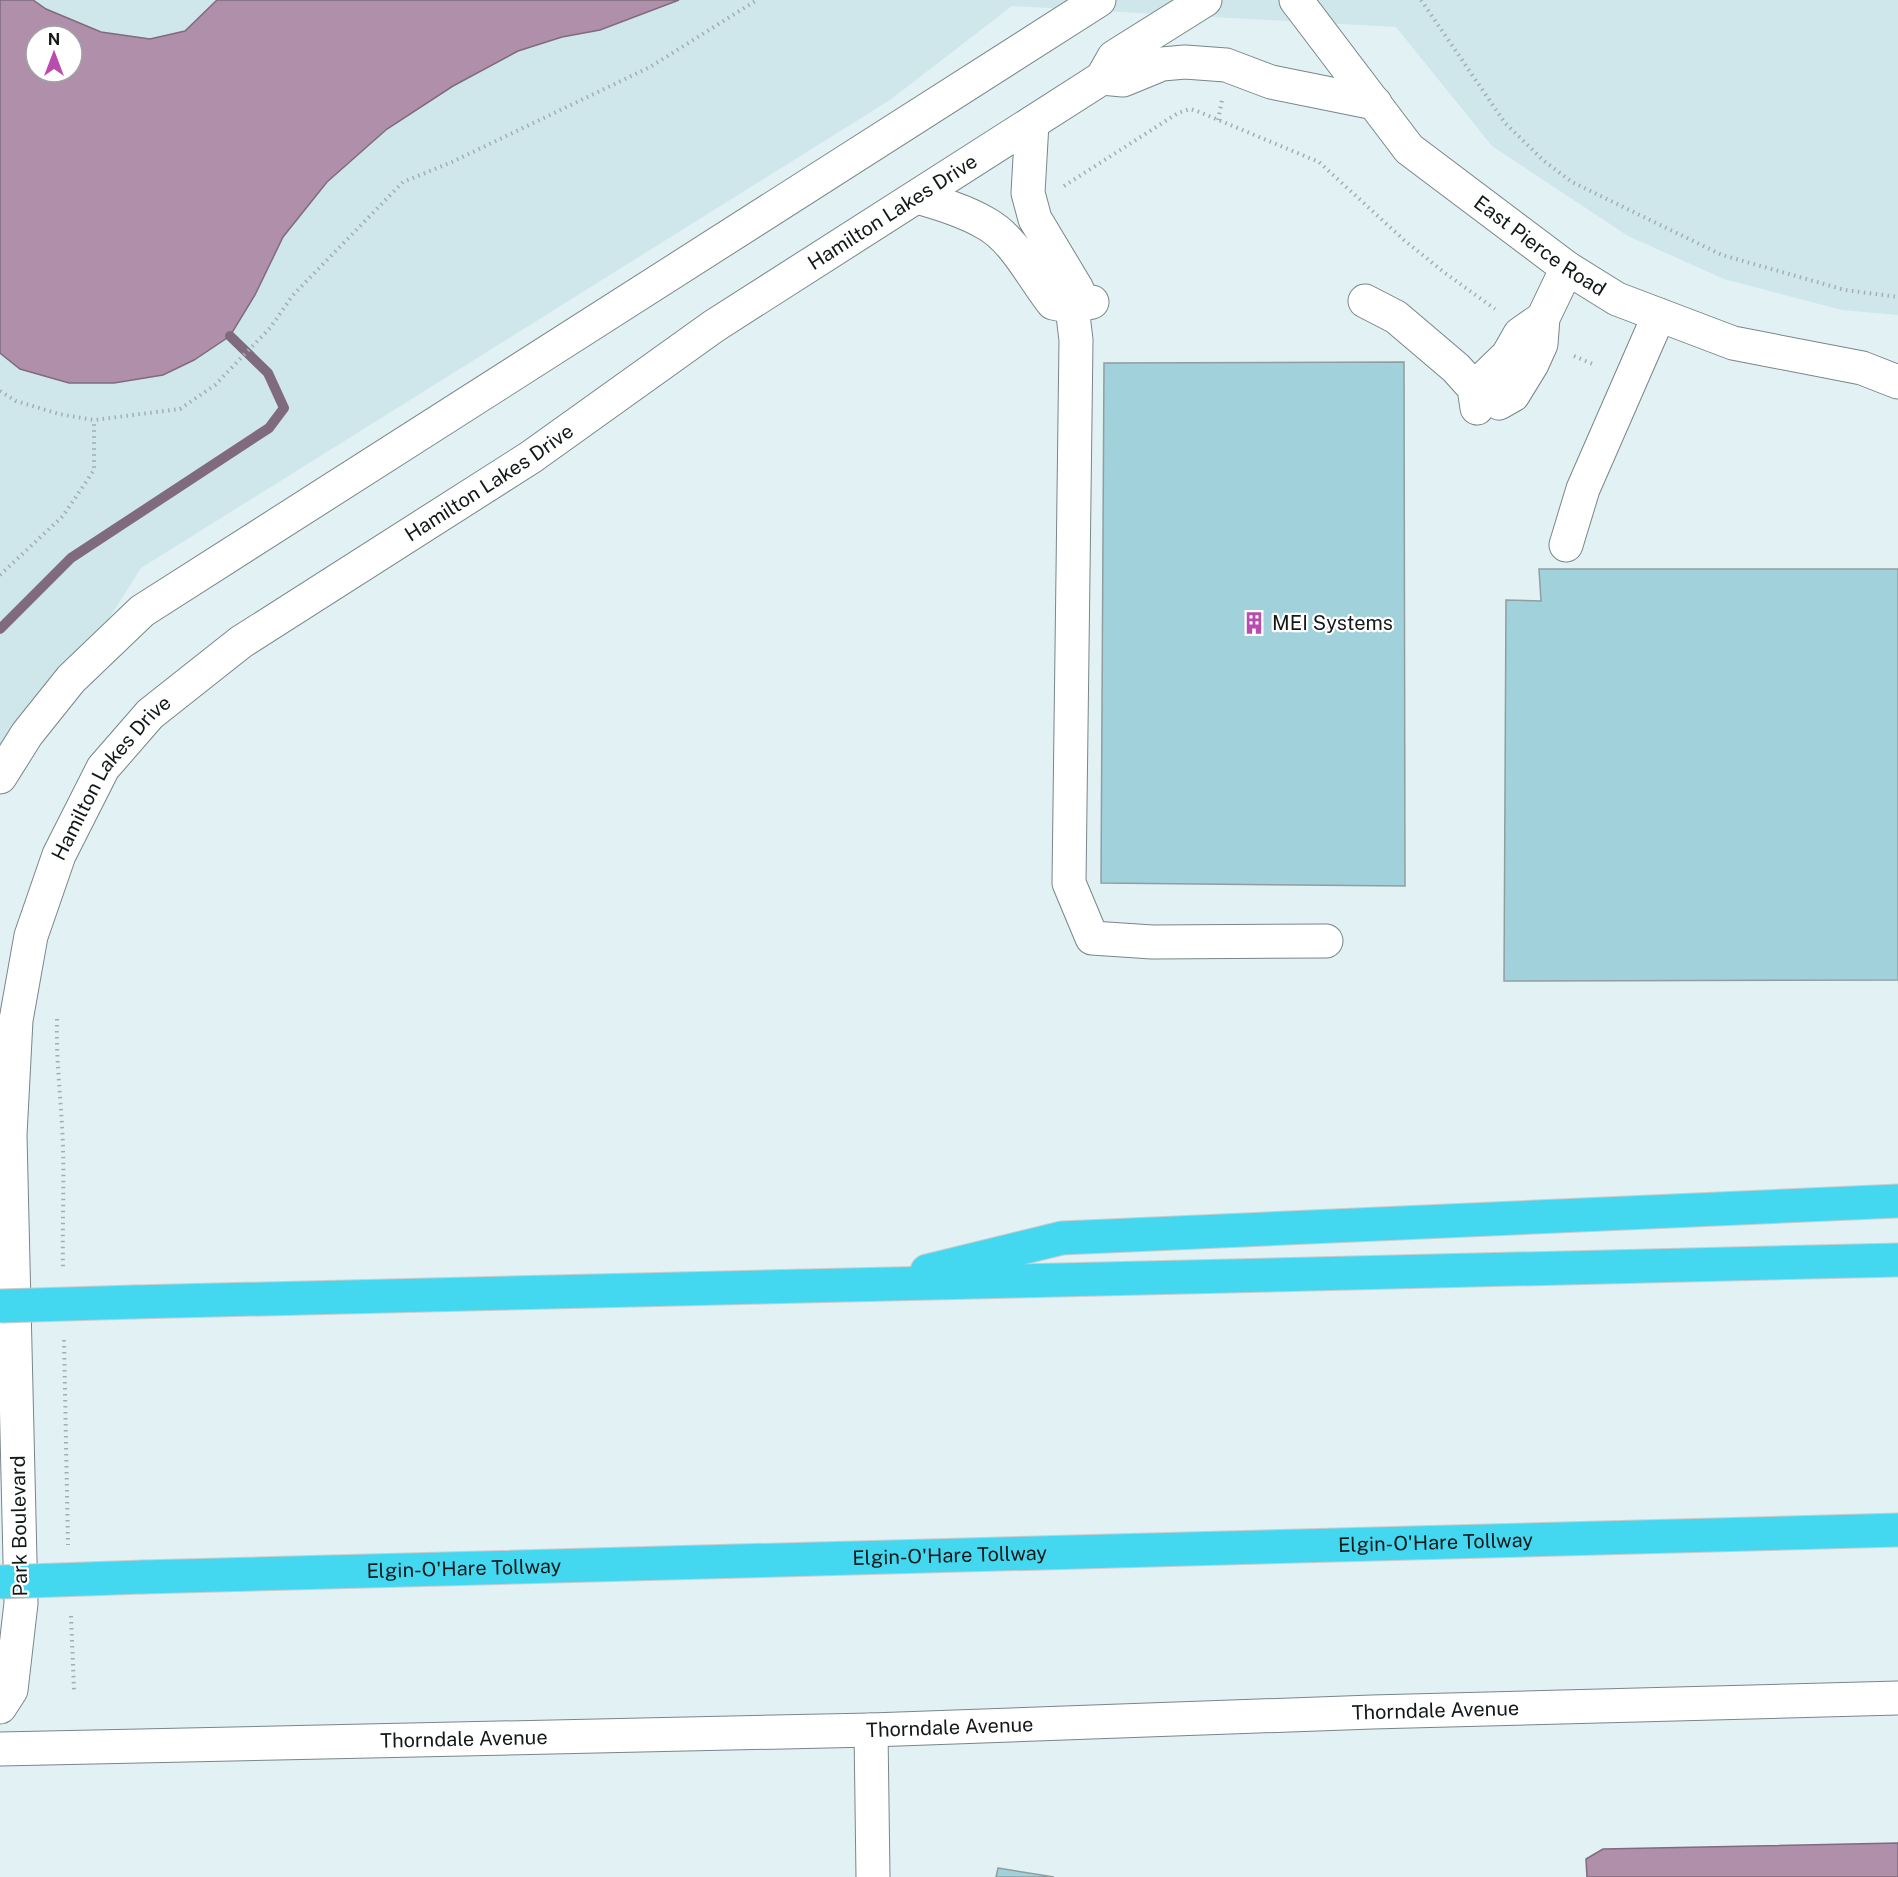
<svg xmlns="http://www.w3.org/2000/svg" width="1898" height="1877" font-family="'Public Sans',sans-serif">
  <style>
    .built { fill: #cfe7eb; fill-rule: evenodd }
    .water { fill: #af8fa9; stroke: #806b7e; stroke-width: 1.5; fill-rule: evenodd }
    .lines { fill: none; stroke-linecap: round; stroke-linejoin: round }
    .stream { stroke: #806b7e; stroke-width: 10 }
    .building { fill: #a1d2dc; stroke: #909ea0; stroke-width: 1.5 }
    .minor-casing { stroke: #798689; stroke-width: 35 }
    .highway-casing { stroke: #cbcccc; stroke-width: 35 }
    .path { stroke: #a2aeb1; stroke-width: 4; stroke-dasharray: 1.5 4.5; stroke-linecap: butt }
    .minor { stroke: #fff; stroke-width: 33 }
    .highway { stroke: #44d8f0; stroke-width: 33 }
    .highway-bridge-casing { stroke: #cbcccc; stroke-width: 35; stroke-linecap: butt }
    .highway-bridge { stroke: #44d8f0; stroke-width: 33 }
    .labels { text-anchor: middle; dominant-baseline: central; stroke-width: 4.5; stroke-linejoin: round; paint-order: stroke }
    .street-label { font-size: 20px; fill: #131819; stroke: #fff }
    .poi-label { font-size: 20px; fill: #131819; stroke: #fff; text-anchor: start }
  </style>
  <rect width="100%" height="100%" fill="#e2f1f4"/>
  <path class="built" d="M 0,0 L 1898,0 L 1898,315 L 1842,310 L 1724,279 L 1628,236 L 1492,146 L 1396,27 L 1012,6 L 890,100 L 141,568 L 0,791 ZM 36,36 L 72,36 L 72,72 L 36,72 Z"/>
  <g class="water">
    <path d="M 0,0 L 33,0 L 46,9 L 101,32 L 150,39 L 185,31 L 217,0 L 679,0 L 600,30 L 562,37 L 518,51 L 453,86 L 387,129 L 327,182 L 283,237 L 255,295 L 230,336 L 194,360 L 163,375 L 114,383 L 69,383 L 20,369 L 0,353 ZM 36,36 L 72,36 L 72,72 L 36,72 Z"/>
    <path d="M 1898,1843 L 1898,1877 L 1587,1877 L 1586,1859 L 1603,1849 Z"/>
  </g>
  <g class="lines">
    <path class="stream" d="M 0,629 L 71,558 L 269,428 L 284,408 L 268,373 L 230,336"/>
  </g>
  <g class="building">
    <path d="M 1404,362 L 1405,886 L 1101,883 L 1104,363 Z"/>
    <path d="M 1539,569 L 1898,569 L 1898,980 L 1504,981 L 1506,600 L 1541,601 Z"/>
    <path d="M 998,1868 L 1054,1877 L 996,1877 Z"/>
  </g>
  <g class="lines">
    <g class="minor-casing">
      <g id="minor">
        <path id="s1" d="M 1296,0 L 1409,149 L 1567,268 L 1617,299 L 1733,343 L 1862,368 L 1898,382"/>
        <path d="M 1102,78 L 1123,80 L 1162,64 L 1185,62 L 1226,65 L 1271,82 L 1375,103"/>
        <path d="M 917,197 C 941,204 965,211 987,224 C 1015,240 1033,278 1053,303 L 1072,307 L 1077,289 L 1035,219 L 1028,193 L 1032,123"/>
        <path d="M 1365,301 L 1396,317 L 1456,368 L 1474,388 L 1477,408"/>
        <path d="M 1092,302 L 1072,307 L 1076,340 L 1069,883 L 1092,938 L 1152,942 L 1326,941"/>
        <path d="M 1543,318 L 1520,334 L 1508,355 L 1474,388 L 1499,403 L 1513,395 L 1532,364 L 1541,344 L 1543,318 L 1567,268"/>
        <path d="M 1566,545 L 1583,489 L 1659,315"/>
        <path d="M 0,777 L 27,734 L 71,679 L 142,611 L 1099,0"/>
        <path id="s2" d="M 0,1707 L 11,1690 L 21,1603 L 10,1135 L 16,1020 L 31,936 L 59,855 L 103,768 L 150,714 L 241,642 L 531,457 L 714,326 L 1102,78 L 1114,57 L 1205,0"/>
        <path d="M 871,1730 L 873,1877"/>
        <path id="s3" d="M 0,1749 L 871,1730 L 1372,1712 L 1898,1698"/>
      </g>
    </g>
    <g class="highway-casing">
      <g id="highway">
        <path d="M 927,1271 L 1062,1238 L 1898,1201"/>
        <path d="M 134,1302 L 1898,1260"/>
        <path id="s4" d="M 143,1577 L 1898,1530"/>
      </g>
    </g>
    <g class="path">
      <path d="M 1421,0 L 1505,123 L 1544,161 L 1572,182 L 1722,255 L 1845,290 L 1898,297"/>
      <path d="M 1218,120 L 1222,100"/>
      <path d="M 1064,186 L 1178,113 L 1190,109 L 1197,111 L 1319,162 L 1404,240 L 1445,273 L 1495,309"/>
      <path d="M 1574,356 L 1595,365"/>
      <path d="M 0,391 L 16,401 L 59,414 L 94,420 L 180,409 L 215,385 L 270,328 L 293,295 L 403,182 L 452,162 L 650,67 L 757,0"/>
      <path d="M 0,575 L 63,516 L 94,470 L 94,420"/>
      <path d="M 57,1019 C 56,1055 60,1090 62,1126 C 65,1174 62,1221 63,1269"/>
      <path d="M 64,1340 L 68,1545"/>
      <path d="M 71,1616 L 74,1690"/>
    </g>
    <use href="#minor" class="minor"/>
    <use href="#highway" class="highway"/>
    <g class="highway-bridge-casing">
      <g id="highway-bridge">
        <path d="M 0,1306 L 134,1302"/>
        <path d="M 0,1582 L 143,1577"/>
      </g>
    </g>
    <use href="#highway-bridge" class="highway-bridge"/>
  </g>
  <defs>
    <g id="building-bare" transform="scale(1.8)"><path d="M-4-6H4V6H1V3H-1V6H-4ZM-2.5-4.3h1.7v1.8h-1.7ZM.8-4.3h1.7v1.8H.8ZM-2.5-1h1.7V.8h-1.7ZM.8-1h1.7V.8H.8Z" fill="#b94dad" stroke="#fff" stroke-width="2.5" paint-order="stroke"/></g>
  </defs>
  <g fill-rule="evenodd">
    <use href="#building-bare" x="1254" y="623"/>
  </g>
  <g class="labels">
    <g class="street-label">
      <text stroke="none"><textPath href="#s2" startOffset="1928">Hamilton Lakes Drive</textPath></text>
      <text stroke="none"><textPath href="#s1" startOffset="350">East Pierce Road</textPath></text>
      <text stroke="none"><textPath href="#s2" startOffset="1442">Hamilton Lakes Drive</textPath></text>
      <text stroke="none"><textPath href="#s2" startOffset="956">Hamilton Lakes Drive</textPath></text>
      <text transform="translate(19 1526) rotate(-91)">Park Boulevard</text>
      <text stroke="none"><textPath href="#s4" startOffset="1293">Elgin-O'Hare Tollway</textPath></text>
      <text stroke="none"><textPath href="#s4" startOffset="807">Elgin-O'Hare Tollway</textPath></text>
      <text stroke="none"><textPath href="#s4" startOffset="321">Elgin-O'Hare Tollway</textPath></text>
      <text stroke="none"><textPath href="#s3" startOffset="1436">Thorndale Avenue</textPath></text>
      <text stroke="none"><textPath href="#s3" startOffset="950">Thorndale Avenue</textPath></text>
      <text stroke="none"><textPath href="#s3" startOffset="464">Thorndale Avenue</textPath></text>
    </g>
    <g class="poi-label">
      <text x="1272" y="623">MEI Systems</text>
    </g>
  </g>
  <g transform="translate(54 54)"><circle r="28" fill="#ffffff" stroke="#a1a3a3" stroke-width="1.5"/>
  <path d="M0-4.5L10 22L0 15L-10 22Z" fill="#b94dad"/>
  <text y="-9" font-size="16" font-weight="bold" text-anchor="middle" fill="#131819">N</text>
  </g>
</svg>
